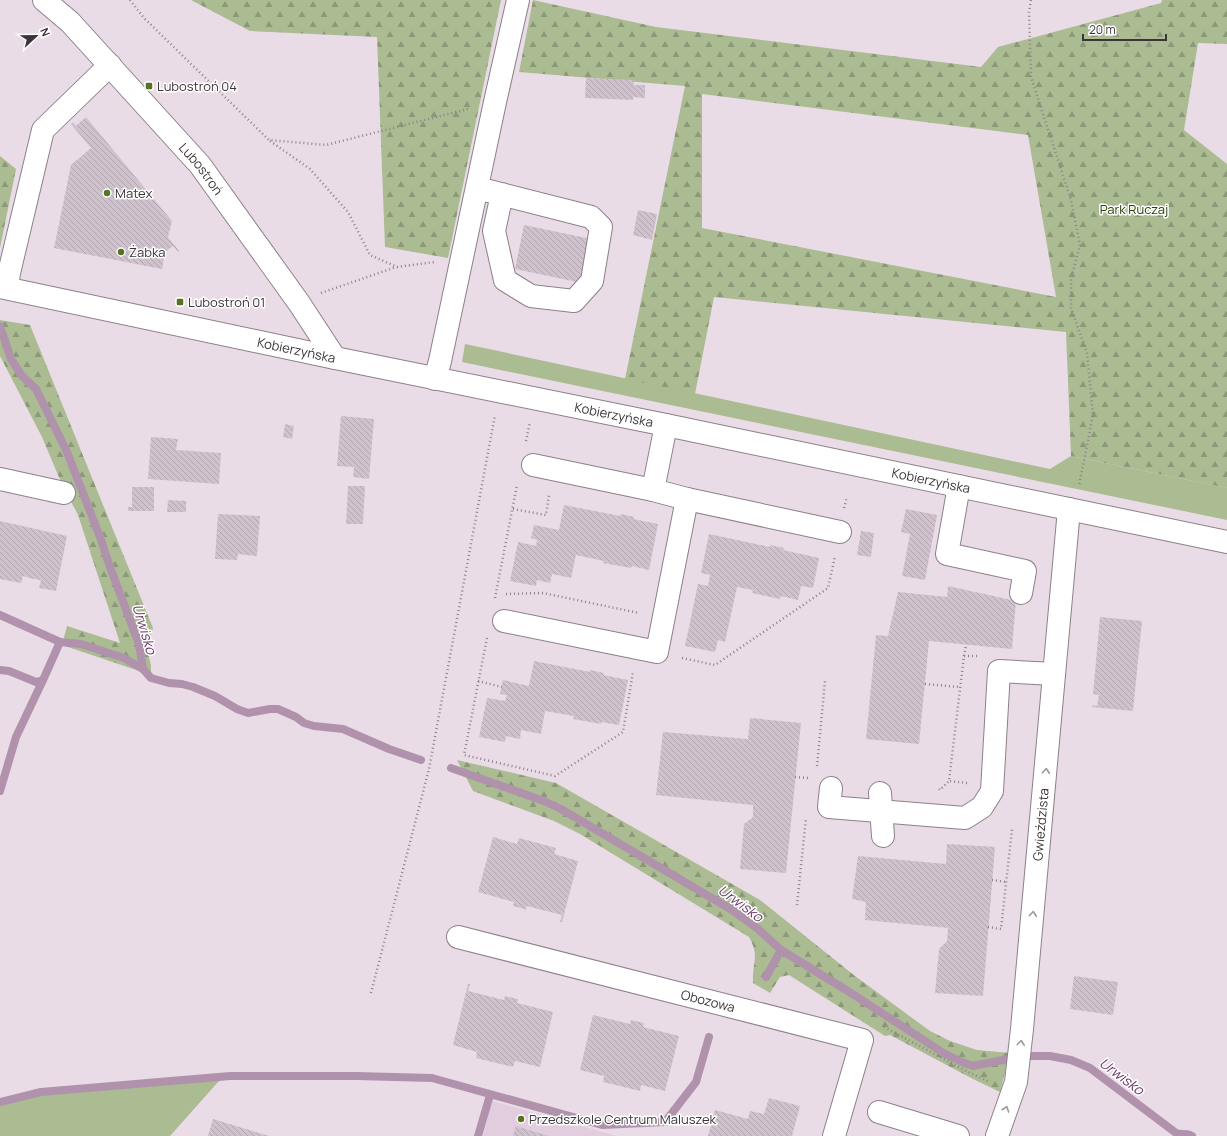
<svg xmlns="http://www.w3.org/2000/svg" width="1227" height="1136" font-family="Manrope,sans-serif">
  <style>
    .built { fill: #e1cdde }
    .green { fill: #abbb92 }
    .forest { fill: url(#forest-firs); fill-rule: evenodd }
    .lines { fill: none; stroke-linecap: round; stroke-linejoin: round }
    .stream { stroke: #b092ac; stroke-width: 8 }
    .building { fill: url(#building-back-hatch) }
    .minor-casing { stroke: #8c808a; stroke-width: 24 }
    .path { stroke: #8c828a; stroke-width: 2.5; stroke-dasharray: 1 3; stroke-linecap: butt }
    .minor { stroke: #fff; stroke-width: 22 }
    .oneway { stroke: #9c9a9c }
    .poi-dot { fill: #587224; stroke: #fff; stroke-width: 1.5 }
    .labels { text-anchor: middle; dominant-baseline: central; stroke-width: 3; stroke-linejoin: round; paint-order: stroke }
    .poi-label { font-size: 13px; fill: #3a3439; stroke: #fff; text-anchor: start }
    .street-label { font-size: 13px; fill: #3a3439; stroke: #fff }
    .park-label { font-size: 13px; fill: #2c3c08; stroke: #fff }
    .water-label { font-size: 14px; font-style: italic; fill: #6d3b68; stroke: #fff }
  </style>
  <defs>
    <pattern id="forest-firs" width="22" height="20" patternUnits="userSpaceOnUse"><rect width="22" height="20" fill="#abbb92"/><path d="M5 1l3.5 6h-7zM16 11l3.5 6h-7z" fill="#8c9978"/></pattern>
    <pattern id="building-back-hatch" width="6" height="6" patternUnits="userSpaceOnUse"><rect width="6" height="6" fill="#cfc2cd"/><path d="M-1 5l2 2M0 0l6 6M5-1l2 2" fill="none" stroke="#b2a7b1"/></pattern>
  </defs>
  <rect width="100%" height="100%" fill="#eadce7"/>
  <path class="built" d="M 492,1101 L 617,1136 L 483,1136 Z"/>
  <g class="green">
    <path d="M 465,344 L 1050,469 L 1071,456 L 1227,488 L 1227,520 L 462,362 Z"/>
    <path d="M 230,1075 L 218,1082 L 170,1136 L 0,1136 L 0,1100 L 41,1091 Z"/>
  </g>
  <g class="forest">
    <path d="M 191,0 L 501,0 L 448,258 L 385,247 L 377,37 L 250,31 Z"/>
    <path d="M 533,0 L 656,27 L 981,67 L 998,47 L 1161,3 L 1162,0 L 1227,0 L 1227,44 L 1198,43 L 1184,130 L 1227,164 L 1227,488 L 1071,456 L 1066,332 L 714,297 L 695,394 L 625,379 L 685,86 L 519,72 ZM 702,94 L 1028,135 L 1056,297 L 702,228 Z"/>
    <path d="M 0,156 L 16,169 L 0,248 Z"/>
    <path d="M 0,320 L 30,325 L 153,628 L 147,650 L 151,665 L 151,675 L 62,645 L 67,626 L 120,643 L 78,515 L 58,475 L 42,437 L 0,356 Z"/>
    <path d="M 457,760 L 556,783 L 760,900 L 855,976 L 930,1031 L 950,1041 L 977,1050 L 1010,1053 L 1000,1092 L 973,1079 L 890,1035 L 885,1036 L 789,975 L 780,977 L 770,993 L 753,983 C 752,963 760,956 749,937 L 580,834 L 554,821 L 473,791 Z"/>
  </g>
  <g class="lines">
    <g class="stream">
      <path d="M 0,326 L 11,359 L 22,376 L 36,389 L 67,452 L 100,537 L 110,567 L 139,644 L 143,669 L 151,678 L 169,683 L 182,684 L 193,687 L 215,696 L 237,709 L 248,713 L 270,709 L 278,709 L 296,717 L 304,723 L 314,726 L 343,729 L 389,749 L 421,760"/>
      <path d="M 0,615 L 60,642 L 81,644 L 124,658 L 143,669"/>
      <path d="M 0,670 L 9,671 L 36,682 L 43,680 L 60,642"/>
      <path d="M 451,768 L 544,801 L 561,809 L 732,910 L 758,929 L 781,950 L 851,993 L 945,1054 L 962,1062 L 973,1066 L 1008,1059"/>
      <path d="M 0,791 L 16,737 L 43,680"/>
      <path d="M 766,977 L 781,950"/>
      <path d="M 1029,1056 L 1050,1056 L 1071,1060 L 1090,1068 L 1176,1133 C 1181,1135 1188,1133 1192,1136"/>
      <path d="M 0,1102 L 41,1092 L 230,1076 L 356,1076 L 432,1078 L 602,1125 L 665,1122 L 696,1082 L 709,1037"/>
      <path d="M 478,1136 L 490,1095"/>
    </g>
  </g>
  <g class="building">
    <path d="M 586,78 L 634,80 L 634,85 L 645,85 L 645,98 L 633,97 L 633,100 L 585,98 Z"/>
    <path d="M 86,117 L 172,221 L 168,237 L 179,251 L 178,252 L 173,246 L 165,252 L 162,269 L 54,248 L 71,165 L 91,148 L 71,124 L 73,122 L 76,126 Z"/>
    <path d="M 638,210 L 657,214 L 652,240 L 633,235 Z"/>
    <path d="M 524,225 L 591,239 L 582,283 L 515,269 Z"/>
    <path d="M 341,416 L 374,419 L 369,479 L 353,477 L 354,467 L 337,466 Z"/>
    <path d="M 285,424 L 294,426 L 292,439 L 283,437 Z"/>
    <path d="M 151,437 L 178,439 L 176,450 L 221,453 L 219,484 L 148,479 Z"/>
    <path d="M 348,486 L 365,486 L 363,524 L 346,524 Z"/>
    <path d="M 132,487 L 154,487 L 154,511 L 128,511 L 128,507 L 132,507 Z"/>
    <path d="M 168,500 L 186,501 L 186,512 L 167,512 Z"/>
    <path d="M 564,505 L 620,516 L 621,514 L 634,517 L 633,519 L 658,524 L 649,570 L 632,566 L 631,568 L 603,563 L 604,561 L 576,555 L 571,578 L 552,574 L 550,583 L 537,580 L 536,586 L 510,581 L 518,542 L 536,546 L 537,540 L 531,538 L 534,525 L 559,530 Z"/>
    <path d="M 906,509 L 937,515 L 925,580 L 902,576 L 910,534 L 901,532 Z"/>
    <path d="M 218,514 L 260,516 L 257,556 L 238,554 L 237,560 L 215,559 Z"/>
    <path d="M 0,521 L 67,536 L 56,591 L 39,588 L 41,580 L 33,579 L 23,576 L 21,583 L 0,579 Z"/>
    <path d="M 861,531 L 874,533 L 871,557 L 857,555 Z"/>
    <path d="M 709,534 L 770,547 L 770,545 L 784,548 L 783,550 L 819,558 L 813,588 L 801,586 L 798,600 L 781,596 L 780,599 L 752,593 L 753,590 L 737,587 L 725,642 L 718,640 L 715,652 L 685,646 L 698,584 L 708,586 L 710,575 L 701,573 Z"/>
    <path d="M 948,586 L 1016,601 L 1012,649 L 929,641 L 919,744 L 866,739 L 876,635 L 888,636 L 898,592 L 947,597 Z"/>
    <path d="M 1100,617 L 1142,621 L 1133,711 L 1092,707 L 1092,705 L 1097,706 L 1099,695 L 1093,694 Z"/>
    <path d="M 534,661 L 590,672 L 590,670 L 604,673 L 603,675 L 628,680 L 619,725 L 601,722 L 601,724 L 573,719 L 574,716 L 545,711 L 541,734 L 521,730 L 520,739 L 506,736 L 505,742 L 479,737 L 487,698 L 505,701 L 507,695 L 500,694 L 503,680 L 529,686 Z"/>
    <path d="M 750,718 L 801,723 L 786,873 L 740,869 L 744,824 L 753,817 L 753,805 L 656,795 L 663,732 L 748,739 Z"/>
    <path d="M 493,837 L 517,844 L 519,838 L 556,848 L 554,854 L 578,861 L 562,922 L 560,922 L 562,915 L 527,906 L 524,913 L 525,909 L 513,906 L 514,902 L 478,892 Z"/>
    <path d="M 947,844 L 995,847 L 983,996 L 935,993 L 939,949 L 947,941 L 948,928 L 865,920 L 866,902 L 852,899 L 858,856 L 946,864 Z"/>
    <path d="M 1074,976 L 1118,982 L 1113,1015 L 1070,1009 Z"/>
    <path d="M 468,984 L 470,984 L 468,991 L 504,1000 L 505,996 L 518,999 L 517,1003 L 553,1012 L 540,1067 L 515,1061 L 513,1067 L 476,1058 L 477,1052 L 453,1045 Z"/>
    <path d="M 593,1015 L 630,1024 L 631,1020 L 644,1023 L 643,1027 L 679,1036 L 665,1091 L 641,1085 L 640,1091 L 603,1082 L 604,1076 L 580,1070 Z"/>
    <path d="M 769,1098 L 800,1106 L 792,1136 L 708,1136 L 715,1110 L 748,1119 L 750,1111 L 764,1114 Z"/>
    <path d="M 213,1119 L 269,1136 L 208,1136 Z"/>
    <path d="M 516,1126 L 549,1136 L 513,1136 Z"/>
  </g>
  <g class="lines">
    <g class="minor-casing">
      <g id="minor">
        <path id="s1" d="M 44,0 L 70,22 L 200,165 L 299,303 L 335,358"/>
        <path d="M 477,188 L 591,217 L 601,227 L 592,281 L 574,301 L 531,296 L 505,280 L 494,231 L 502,194"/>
        <path id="s2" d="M 0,287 L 335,358 L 666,425 L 1227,542"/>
        <path d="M 7,288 L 9,273 L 43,130 L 110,65"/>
        <path d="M 435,379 L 440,361 L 495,102 L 518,0"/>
        <path d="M 533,465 L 653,490 L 666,425"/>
        <path d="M 0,479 L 64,493"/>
        <path d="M 959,486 L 947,554 L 1025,571 L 1021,593"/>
        <path d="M 653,490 L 687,499 L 840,532"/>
        <path d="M 504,621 L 657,652 L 687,499"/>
        <path d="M 831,788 L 829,807 L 965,818 L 982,807 L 992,791 L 999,671 L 1054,674"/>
        <path d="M 880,793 L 883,836"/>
        <path id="s3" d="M 458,937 L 862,1040 L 834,1136"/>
        <path d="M 879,1112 L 958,1136"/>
        <path id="s4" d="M 997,1136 L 1016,1082 L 1022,1029 L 1069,509"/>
      </g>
    </g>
    <g class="path">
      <path d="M 130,0 L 144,18 L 269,140 L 326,145 L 468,109"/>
      <path d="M 1031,0 L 1029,12 L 1031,77 L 1071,200 L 1080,245 L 1071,279 L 1071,308 L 1087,353 L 1093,415 L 1079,486"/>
      <path d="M 270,141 L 310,169 L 348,212 L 370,255 L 397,267 L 435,262"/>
      <path d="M 321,293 L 396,267"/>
      <path d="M 526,441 L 530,422"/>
      <path d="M 844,508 L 847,497"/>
      <path d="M 513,509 L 546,515 L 549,495"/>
      <path d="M 506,594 L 543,593 L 639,613"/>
      <path d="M 495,598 L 517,485"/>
      <path d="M 487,638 L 464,755 L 555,776 L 623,732 L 633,672"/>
      <path d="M 964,656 L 966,645"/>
      <path d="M 682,658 L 715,665 L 828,588 L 835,556"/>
      <path d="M 478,681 L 502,687"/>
      <path d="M 925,684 L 960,687"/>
      <path d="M 817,766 L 825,681"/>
      <path d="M 795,777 L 808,778"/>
      <path d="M 967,783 L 949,781 L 964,656 L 978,656"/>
      <path d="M 939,789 L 940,790 L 949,781"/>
      <path d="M 992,880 L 1006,882"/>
      <path d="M 797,905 L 806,818"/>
      <path d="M 988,927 L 1001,929 L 1012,829"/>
      <path d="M 371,993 L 429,769 L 495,415"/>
      <path d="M 884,1027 L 970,1073 L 990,1082"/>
    </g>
    <use href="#minor" class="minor"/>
  </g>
  <defs><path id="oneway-chevron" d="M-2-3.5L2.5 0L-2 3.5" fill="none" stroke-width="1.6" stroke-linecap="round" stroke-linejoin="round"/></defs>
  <g class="oneway">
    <use href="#oneway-chevron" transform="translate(1046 771) rotate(-85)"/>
    <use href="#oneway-chevron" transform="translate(1033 914) rotate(-85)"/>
    <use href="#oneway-chevron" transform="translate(1021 1043) rotate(-83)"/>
    <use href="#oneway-chevron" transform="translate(1006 1109) rotate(-71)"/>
  </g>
  <g class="poi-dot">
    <rect x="145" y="82" width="8" height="8" rx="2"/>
    <circle cx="107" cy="193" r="4"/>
    <circle cx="121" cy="252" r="4"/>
    <rect x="176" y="298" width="8" height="8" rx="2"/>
    <circle cx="521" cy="1119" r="4"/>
  </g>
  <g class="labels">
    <g class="poi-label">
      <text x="157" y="86">Lubostroń 04</text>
      <text x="115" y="193">Matex</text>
      <text x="129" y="252">Żabka</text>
      <text x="188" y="302">Lubostroń 01</text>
      <text x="529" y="1119">Przedszkole Centrum Maluszek</text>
    </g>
    <g class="street-label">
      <text stroke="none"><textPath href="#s1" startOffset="231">Lubostroń</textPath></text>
      <text stroke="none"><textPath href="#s2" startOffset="303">Kobierzyńska</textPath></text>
      <text stroke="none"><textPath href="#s2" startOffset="627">Kobierzyńska</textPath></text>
      <text stroke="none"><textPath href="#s2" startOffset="951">Kobierzyńska</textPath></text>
      <text stroke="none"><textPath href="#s4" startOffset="316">Gwieździsta</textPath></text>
      <text stroke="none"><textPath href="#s3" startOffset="258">Obozowa</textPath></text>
    </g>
    <g class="park-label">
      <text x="1134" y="209">Park Ruczaj</text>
    </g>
    <g class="water-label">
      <text transform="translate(145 629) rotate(73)">Urwisko</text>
      <text transform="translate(741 903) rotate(36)">Urwisko</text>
      <text transform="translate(1122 1076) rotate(37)">Urwisko</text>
    </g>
  </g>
  <g transform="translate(36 36) rotate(68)" stroke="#ffffff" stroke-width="3" paint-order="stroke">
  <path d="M0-3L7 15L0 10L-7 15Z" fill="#3a3439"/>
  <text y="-6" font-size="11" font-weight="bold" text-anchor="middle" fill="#3a3439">N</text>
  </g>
  <path d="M1083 34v6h83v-6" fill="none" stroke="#3a3439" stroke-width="2"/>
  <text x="1089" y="34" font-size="12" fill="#3a3439" stroke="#ffffff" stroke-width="3" paint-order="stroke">20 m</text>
</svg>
